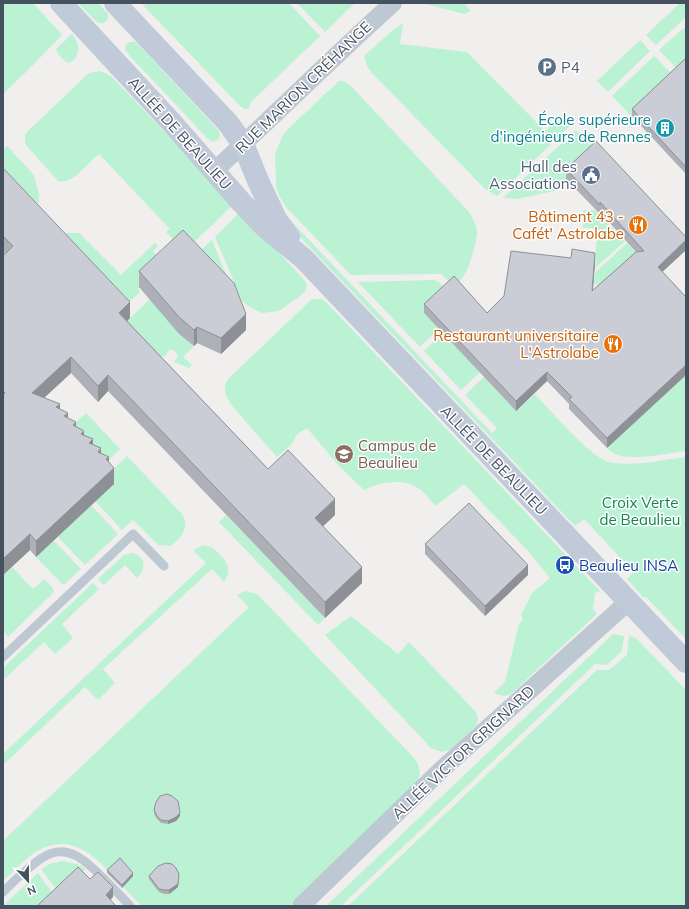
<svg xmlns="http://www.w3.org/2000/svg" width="689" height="909" font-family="Mulish,sans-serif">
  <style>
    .green { fill: #baf2d3 }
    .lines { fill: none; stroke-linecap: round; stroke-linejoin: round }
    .lane { stroke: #bec8d2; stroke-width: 9 }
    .street { stroke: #bec8d2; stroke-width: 18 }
    .secondary { stroke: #c0cad9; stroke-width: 22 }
    .wall { fill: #aeb0b7 }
    .shaded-wall { fill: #8d9095 }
    .building { fill: #cacdd5; stroke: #8d9095 }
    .labels { text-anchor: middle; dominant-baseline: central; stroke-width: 3; stroke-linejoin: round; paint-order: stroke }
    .service-label { font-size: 15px; fill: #4e5e75; stroke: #fff; text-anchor: start }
    .street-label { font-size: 15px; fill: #45515e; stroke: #fff }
    .culture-label { font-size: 15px; fill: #0d838f; stroke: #fff; text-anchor: end }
    .food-label { font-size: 15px; fill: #c56008; stroke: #fff; text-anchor: end }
    .education-label { font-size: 15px; fill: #785e54; stroke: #fff; text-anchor: start }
    .park-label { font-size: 15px; fill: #108552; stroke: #fff }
    .transit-label { font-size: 15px; fill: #164399; stroke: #fff; text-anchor: start }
  </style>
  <rect width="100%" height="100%" fill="#f1efee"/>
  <g class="green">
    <path d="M 3,3 L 33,3 L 62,35 L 28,70 L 3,94 Z"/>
    <path d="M 78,3 L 98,3 L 108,14 L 108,19 L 104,23 L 98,23 Z"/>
    <path d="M 141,3 L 289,3 L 320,36 L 251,102 L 248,109 L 244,109 L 239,105 Z"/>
    <path d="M 297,3 L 355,3 L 325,32 Z"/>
    <path d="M 422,3 L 464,3 L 471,11 L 464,14 Z"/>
    <path d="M 680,3 L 686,3 L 686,17 L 656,45 L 646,35 Z"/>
    <path d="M 403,23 L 400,44 L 467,52 L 545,131 L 562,115 L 571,125 L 497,196 L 485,189 L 373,74 L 367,66 L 364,56 L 394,29 Z"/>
    <path d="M 686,26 L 686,66 L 680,72 L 659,50 Z"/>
    <path d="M 72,34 C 80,43 81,57 69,63 C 64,62 57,54 56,49 Z"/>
    <path d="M 640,40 L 650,51 L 608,92 L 597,81 Z"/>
    <path d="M 129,42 L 135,42 L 138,44 L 219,131 L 220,136 L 218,140 L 213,142 L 209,140 L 128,54 L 125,49 L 125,46 Z"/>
    <path d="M 654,56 L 674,76 L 654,140 L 612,96 Z"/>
    <path d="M 100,71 L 111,76 L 234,204 L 190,246 L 176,242 L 166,232 L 170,229 L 99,154 C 88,163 73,185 58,181 L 25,144 L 25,135 L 27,132 L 89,73 Z"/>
    <path d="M 339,81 L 342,81 L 350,85 L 468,211 C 472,217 476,223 477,231 C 477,241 469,270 463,277 C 461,280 457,283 454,286 L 441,274 L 351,275 L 285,206 L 278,193 L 276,185 L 275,154 L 282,137 L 288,129 Z"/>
    <path d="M 576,130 L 596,151 L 554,191 L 517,199 L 503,198 Z"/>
    <path d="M 7,146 L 34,175 L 39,195 L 37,220 L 3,184 L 3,150 Z"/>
    <path d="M 278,207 L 492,433 L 497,428 L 465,395 L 484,377 L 516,411 L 535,394 C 549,409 591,458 609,462 C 634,467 661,460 686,457 L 686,639 L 646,597 L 643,597 L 627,579 L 634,572 L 584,519 L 575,526 L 300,237 L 292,229 Z"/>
    <path d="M 583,210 L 595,210 L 625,241 L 595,268 L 597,228 L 583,228 Z"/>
    <path d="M 241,211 L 305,281 L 307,285 L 305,291 L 300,296 L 279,311 L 262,313 L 251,308 L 242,301 L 215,237 Z"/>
    <path d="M 50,233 L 79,233 L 121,275 L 155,243 L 158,246 L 153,251 L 165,263 L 138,289 L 140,292 L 122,309 Z"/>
    <path d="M 212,240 L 238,304 L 194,257 Z"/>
    <path d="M 627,243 L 640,257 L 614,286 L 594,284 L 595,273 Z"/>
    <path d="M 434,280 L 439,282 L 447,292 L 424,313 L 439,329 L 420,347 L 358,282 Z"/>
    <path d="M 150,299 L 179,334 L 194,346 L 183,357 L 192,365 L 189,368 L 174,362 L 178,356 L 174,350 L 169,350 L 165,356 L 160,358 L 119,329 Z"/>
    <path d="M 312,299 L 322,299 L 328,304 L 600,591 L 595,593 L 593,609 L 597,614 L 511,694 C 506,697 500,696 494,693 L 505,682 L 519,624 L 523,619 L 521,615 L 532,593 L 550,578 L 528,551 L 464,484 L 435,506 C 431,501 426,494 421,490 C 403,477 382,482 364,490 L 339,466 L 307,428 L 297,434 L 291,445 L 277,457 L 232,406 C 226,396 222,390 228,379 Z"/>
    <path d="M 443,333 L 480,372 L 461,390 L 424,351 Z"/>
    <path d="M 686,375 L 686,451 C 667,453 619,465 607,448 Z"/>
    <path d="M 86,413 L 120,449 L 100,469 L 65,432 Z"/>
    <path d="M 127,456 L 182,514 C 190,527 182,538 170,546 L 158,545 L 133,520 L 122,530 L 95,501 L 106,476 Z"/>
    <path d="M 91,505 L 118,534 L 85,565 L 58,537 Z"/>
    <path d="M 226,515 L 325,618 L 318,625 L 219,522 Z"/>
    <path d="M 53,540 L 81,569 L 65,584 L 62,584 L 36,557 Z"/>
    <path d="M 202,546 C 211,545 215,549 221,556 C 229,564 231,572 224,582 L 212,569 L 103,669 L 115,683 L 98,700 L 85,687 L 3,765 L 3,754 L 206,563 L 193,550 Z"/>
    <path d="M 132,553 C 147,557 146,569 137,578 L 125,565 L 104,585 L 98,579 L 124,555 Z"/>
    <path d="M 12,567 L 33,589 L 44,579 L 53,588 L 54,592 L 8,637 L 3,631 L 3,575 Z"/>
    <path d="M 93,583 L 99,589 L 62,624 L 73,638 L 55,654 L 44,642 L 3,680 L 3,668 Z"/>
    <path d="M 245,591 L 257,594 L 262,599 L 415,759 C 421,768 421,776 416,785 L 289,906 L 142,906 C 132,896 123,887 114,877 C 95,857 74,835 43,848 C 28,855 15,870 3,881 L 3,841 L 249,607 L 237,595 Z"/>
    <path d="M 351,616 L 398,654 L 409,642 L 476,712 L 478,719 L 476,726 L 450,750 L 442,752 L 431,748 L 325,635 Z"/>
    <path d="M 613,634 L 624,636 L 622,651 L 607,665 L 595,664 L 341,906 L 326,906 Z"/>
    <path d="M 629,636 L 636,638 L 686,690 L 686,906 L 348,906 L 597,670 L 609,670 L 627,655 Z"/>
    <path d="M 63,861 L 77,864 L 86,869 L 60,894 L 41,869 L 52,863 Z"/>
    <path d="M 38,873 L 56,898 L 48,906 L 3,906 Z"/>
  </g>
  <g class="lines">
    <g class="lane">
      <path d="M 3,657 L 133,534 L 164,566"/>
      <path d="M 3,892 C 15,880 28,867 42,858 C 68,841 87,862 105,880 C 113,888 122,897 130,906"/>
    </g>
    <g class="street">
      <path d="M 214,171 C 274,116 332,58 393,3"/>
      <path d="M 301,906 L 440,771 L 629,601"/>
    </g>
    <g class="secondary">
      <path d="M 61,3 L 172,123 L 242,203 L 266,228 L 303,258 L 686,662"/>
      <path d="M 115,3 L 228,123 L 243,144 L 259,183 L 276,219 L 289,237"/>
    </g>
  </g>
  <g class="wall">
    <path d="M 686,58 L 686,174 L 632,116 L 632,109 Z"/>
    <path d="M 3,168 L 130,318 L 127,321 L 268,469 L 335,515 L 323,526 L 362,583 L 325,618 L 108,391 L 98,402 L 71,373 L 44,398 L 60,409 L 101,453 L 109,463 L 114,484 L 36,557 L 30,550 L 3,575 L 3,256 L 5,254 L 3,252 Z"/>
    <path d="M 566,169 L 686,237 L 686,250 L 662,272 L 686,297 L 686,375 L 607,448 L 569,409 L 569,404 L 547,381 L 516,411 L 424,313 L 424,304 L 487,313 L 595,263 L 593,290 L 636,252 L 600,212 L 600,214 L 566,179 Z"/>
    <path d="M 139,271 L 246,330 L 221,354 L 197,343 L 194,346 L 179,334 L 139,287 Z"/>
    <path d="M 425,544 L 528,575 L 485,616 L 425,554 Z"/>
    <path d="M 154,810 L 180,816 L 176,821 L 168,824 L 161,823 L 157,819 L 154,814 Z"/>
    <path d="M 107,870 L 133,876 L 122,888 L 107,873 Z"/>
    <path d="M 149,876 L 179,878 L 178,887 L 169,894 L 164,894 L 159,892 L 149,879 Z"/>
  </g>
  <g class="shaded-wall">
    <path d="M 686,240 L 686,250 L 658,276 L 658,267 Z"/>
    <path d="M 595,253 L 595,263 L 592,300 L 592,291 Z"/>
    <path d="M 130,302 L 130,318 L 119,329 L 119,313 Z"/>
    <path d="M 246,314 L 246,330 L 221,354 L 221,338 Z"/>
    <path d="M 197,327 L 197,343 L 194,346 L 194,330 Z"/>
    <path d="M 71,357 L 71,373 L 32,409 L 32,393 Z"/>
    <path d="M 686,365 L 686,375 L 607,448 L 607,438 Z"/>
    <path d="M 547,372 L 547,381 L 516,411 L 516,401 Z"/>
    <path d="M 108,375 L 108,391 L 98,402 L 98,386 Z"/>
    <path d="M 60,404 L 60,420 L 56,407 Z"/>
    <path d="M 68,413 L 68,429 L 64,416 Z"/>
    <path d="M 76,422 L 76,438 L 73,425 Z"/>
    <path d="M 84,431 L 84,447 L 81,434 Z"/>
    <path d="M 93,439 L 93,455 L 89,443 Z"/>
    <path d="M 101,448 L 101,464 L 98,452 Z"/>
    <path d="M 109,457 L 109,472 L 114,468 L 114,484 L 36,557 L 36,541 L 106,459 Z"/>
    <path d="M 335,499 L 335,515 L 315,534 L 315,518 Z"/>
    <path d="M 30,534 L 30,550 L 3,575 L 3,559 Z"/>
    <path d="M 528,565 L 528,575 L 485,616 L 485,606 Z"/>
    <path d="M 362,567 L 362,583 L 325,618 L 325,602 Z"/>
    <path d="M 180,813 L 180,816 L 176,821 L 168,824 L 168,821 Z"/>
    <path d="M 133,873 L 133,876 L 122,888 L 122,885 Z"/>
    <path d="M 179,874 L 178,887 L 169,894 L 169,890 Z"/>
    <path d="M 113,887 L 113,897 L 106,905 L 106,895 Z"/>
  </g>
  <g class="building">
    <path d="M 686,58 L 686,167 L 632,109 Z"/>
    <path d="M 596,141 L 686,237 L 686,240 L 658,267 L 686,297 L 686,365 L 607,438 L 569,399 L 572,397 L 547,372 L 516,401 L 424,304 L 454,276 L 487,313 L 504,296 L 511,251 L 571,258 L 572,249 L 595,253 L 592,291 L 636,252 L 644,251 L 600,202 L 600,205 L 566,169 Z"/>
    <path d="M 3,168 L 130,302 L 119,313 L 268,469 L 288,450 L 335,499 L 315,518 L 362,567 L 325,602 L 108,375 L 98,386 L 71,357 L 32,393 L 60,404 L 56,407 L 68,413 L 64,416 L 76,422 L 73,425 L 84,431 L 81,434 L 93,439 L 89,443 L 101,448 L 98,452 L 109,457 L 106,459 L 114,468 L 36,541 L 30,534 L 3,559 L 3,395 L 5,393 L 3,391 L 3,256 L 13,246 L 3,236 Z"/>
    <path d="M 183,230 L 234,283 L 246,314 L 221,338 L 197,327 L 194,330 L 179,317 L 139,271 Z"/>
    <path d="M 469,503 L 528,565 L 485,606 L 425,544 Z"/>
    <path d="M 167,794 L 172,796 L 178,801 L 180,813 L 176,817 L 168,821 L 161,820 L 157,816 L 154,810 L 156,802 L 160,796 Z"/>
    <path d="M 120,858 L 133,873 L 122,885 L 107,870 Z"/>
    <path d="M 166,863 L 172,864 L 176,868 L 179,874 L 178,884 L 169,890 L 164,890 L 159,889 L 149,876 L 158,866 Z"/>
    <path d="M 78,867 L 90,879 L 98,872 L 113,887 L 106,895 L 116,906 L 37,906 Z"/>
  </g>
  <defs>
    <g id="parking-disc" transform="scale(1)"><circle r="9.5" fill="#5c6f8a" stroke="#fff"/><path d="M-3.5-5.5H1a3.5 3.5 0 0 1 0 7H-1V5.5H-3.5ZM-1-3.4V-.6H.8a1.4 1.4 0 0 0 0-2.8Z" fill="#fff"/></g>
    <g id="building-disc" transform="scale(1)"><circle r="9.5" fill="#0f9aa8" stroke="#fff"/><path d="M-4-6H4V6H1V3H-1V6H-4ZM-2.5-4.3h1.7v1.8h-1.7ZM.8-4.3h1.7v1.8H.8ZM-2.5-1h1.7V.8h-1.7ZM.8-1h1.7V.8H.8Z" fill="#fff"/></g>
    <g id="civic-disc" transform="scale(1)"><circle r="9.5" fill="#5c6f8a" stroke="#fff"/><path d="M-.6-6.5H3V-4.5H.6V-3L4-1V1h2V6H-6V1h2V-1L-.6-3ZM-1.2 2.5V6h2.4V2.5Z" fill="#fff"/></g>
    <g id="restaurant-disc" transform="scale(1)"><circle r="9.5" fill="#e8710a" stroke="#fff"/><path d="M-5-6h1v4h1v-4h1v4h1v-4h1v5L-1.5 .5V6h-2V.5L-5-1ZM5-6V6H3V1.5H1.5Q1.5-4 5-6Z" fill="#fff"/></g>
    <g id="university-disc" transform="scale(1)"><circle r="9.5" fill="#8d6e63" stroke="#fff"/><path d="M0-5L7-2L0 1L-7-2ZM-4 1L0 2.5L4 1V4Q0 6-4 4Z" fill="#fff"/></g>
    <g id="bus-disc" transform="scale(1)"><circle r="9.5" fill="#1a4fb4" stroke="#fff"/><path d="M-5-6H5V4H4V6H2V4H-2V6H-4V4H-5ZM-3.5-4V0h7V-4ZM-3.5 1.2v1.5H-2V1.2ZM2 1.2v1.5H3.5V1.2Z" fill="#fff"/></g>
  </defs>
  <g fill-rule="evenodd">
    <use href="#parking-disc" x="547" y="67"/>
    <use href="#building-disc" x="665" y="128"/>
    <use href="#civic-disc" x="591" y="175"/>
    <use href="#restaurant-disc" x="638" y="225"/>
    <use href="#restaurant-disc" x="613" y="344"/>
    <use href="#university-disc" x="344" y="454"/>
    <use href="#bus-disc" x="565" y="565"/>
  </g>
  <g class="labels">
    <g class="service-label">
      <text x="561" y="67">P4</text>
      <text x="577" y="166" text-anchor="end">Hall des<tspan x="577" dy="17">Associations</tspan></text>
    </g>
    <g class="street-label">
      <text transform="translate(303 87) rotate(-44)">RUE MARION CRÉHANGE</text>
      <text transform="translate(180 133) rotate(48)">ALLÉE DE BEAULIEU</text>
      <text transform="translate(494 460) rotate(46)">ALLÉE DE BEAULIEU</text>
      <text transform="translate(463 752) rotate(-43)">ALLÉE VICTOR GRIGNARD</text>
    </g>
    <g class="culture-label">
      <text x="651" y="119">École supérieure<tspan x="651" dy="17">d'ingénieurs de Rennes</tspan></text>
    </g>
    <g class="food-label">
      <text x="624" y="216">Bâtiment 43 -<tspan x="624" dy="17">Cafét' Astrolabe</tspan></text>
      <text x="599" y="335">Restaurant universitaire<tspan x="599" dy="17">L'Astrolabe</tspan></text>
    </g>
    <g class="education-label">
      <text x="358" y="445">Campus de<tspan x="358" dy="17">Beaulieu</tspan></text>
    </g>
    <g class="park-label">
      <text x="640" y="502">Croix Verte<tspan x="640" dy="17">de Beaulieu</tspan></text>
    </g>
    <g class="transit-label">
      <text x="579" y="565">Beaulieu INSA</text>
    </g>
  </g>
  <rect width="689" height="909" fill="none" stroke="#45515e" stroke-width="8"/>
  <g transform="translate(28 881) rotate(158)" stroke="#ffffff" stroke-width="3" paint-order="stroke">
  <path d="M0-3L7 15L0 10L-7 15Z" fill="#45515e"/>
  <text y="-6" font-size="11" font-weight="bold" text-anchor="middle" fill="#45515e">N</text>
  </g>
</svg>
